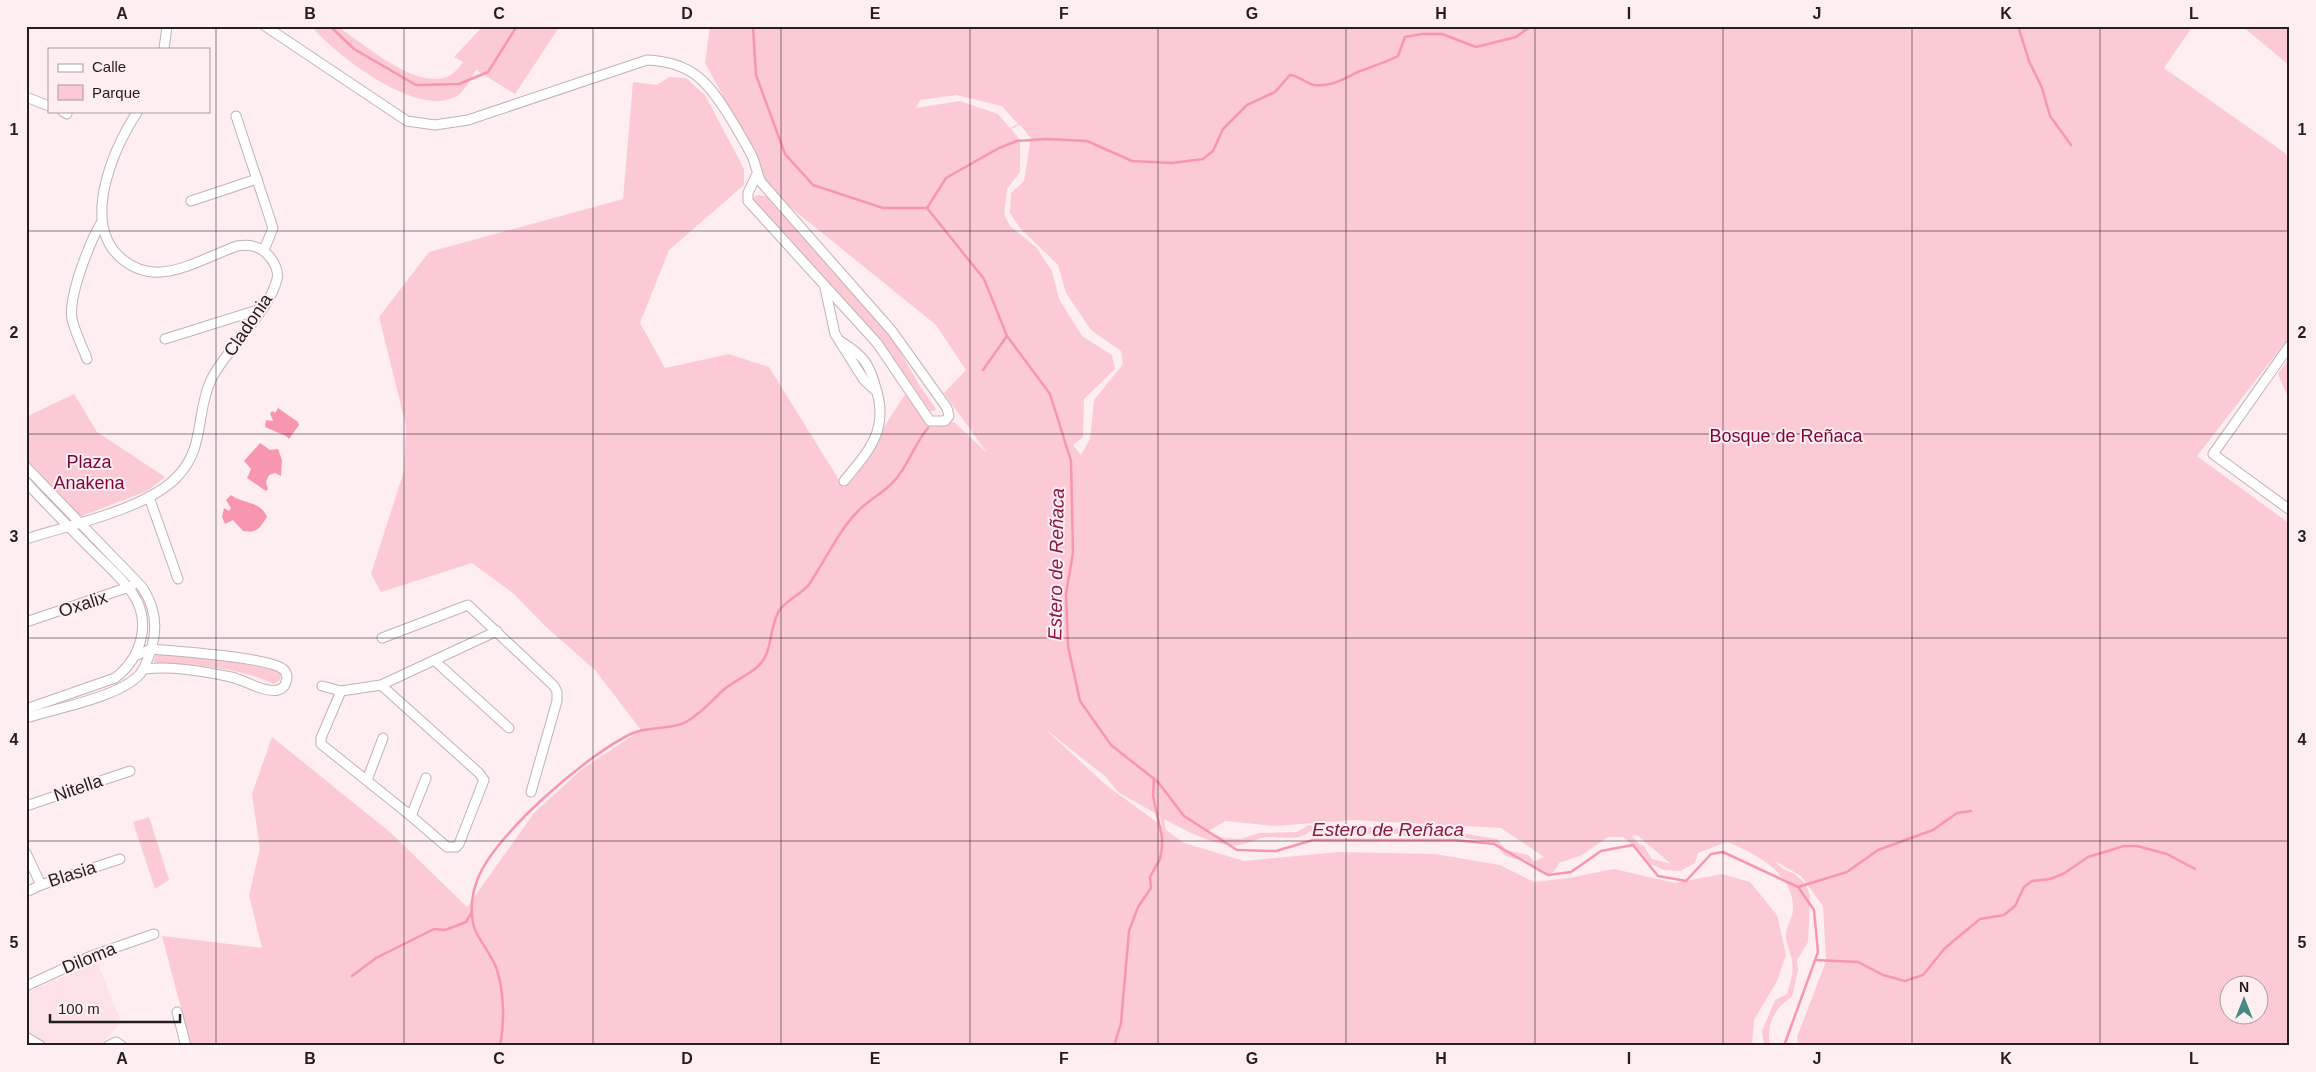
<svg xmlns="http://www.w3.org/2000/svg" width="2316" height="1072" font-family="Arial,sans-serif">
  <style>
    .built { fill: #fce1e6 }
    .green { fill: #fbcad5; fill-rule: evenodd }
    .water { fill: #f996af }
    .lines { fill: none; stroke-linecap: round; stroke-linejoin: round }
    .stream { stroke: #f996af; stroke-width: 2.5 }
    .minor-casing { stroke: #c3b1b5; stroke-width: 11 }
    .minor { stroke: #fff; stroke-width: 9 }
    .grid { fill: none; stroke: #251e20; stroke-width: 1; stroke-opacity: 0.55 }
    .labels { text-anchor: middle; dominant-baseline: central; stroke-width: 4; stroke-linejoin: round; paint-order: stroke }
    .street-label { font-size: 18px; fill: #251e20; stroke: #feeef1 }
    .park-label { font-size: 18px; fill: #7d0339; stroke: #feeef1 }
    .water-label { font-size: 19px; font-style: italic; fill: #8b1844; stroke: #feeef1 }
    .neatline { fill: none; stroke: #251e20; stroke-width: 2 }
    .grid-label { font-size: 16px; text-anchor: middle; font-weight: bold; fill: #251e20 }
  </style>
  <rect width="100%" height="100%" fill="#feeef1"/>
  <path class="built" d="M 97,962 L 121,1022 L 100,1046 L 52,1046 L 26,1030 L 26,993 Z"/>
  <g class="green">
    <path d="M 311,26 C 319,26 332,24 338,27 C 364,43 415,91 449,76 C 454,74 459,67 463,62 L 454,57 L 483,26 L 560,26 L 515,94 L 476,70 C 471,78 464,93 455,97 C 415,117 336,55 311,26 Z"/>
    <path d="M 710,26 L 2193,26 L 2164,68 L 2285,153 L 2290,162 L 2290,336 L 2197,456 L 2290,524 L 2290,1046 L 1798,1046 L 1797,1037 L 1826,961 L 1823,906 L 1801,876 L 1773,860 L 1783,869 L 1793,873 L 1805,883 L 1810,895 L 1808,942 L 1797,960 L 1798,970 L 1792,997 C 1774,1007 1766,1026 1770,1046 L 1764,1046 L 1762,1031 L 1775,1000 L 1787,994 C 1790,983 1794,972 1792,961 C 1791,953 1787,946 1786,938 C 1785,927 1793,918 1793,909 C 1794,873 1755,853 1727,842 L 1698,853 L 1695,863 L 1680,871 L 1664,870 L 1650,864 L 1641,852 L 1623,837 L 1608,837 L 1582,855 L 1559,863 C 1548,887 1536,868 1525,859 L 1515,859 L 1504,855 L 1496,845 L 1490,842 L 1465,838 L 1421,835 L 1409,837 L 1393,833 L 1366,834 L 1349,832 L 1330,835 L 1310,831 C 1300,842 1282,836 1269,837 C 1258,837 1250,844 1239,845 C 1217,848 1183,829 1164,819 L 1166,830 L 1184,843 L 1244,861 L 1339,852 L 1435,854 L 1500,865 L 1534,882 L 1569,878 L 1614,869 L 1675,883 L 1722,874 L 1750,882 L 1777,915 L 1786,955 L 1777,981 L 1754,1020 L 1752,1046 L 191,1046 L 162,936 L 262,948 L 249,895 L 260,849 L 252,794 L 272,737 L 391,833 L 467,907 L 534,813 L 581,770 L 641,730 L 595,670 L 545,626 L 514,594 L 472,563 L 381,592 L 371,574 L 404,471 L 406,426 L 379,317 L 429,252 L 623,199 L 633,82 L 657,85 L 669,77 L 686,78 L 705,95 L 744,169 L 744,185 L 669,250 L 640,323 L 665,368 L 729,354 L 769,367 L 844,488 L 906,393 L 935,427 L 954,422 L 987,453 L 944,393 L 966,370 L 936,325 L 774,194 L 754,165 L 733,114 L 705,63 ZM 956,95 L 1002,106 L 1018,124 L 1010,128 L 998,114 L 960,101 L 916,108 L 920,100 ZM 1020,125 L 1031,138 L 1024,181 L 1011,193 L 1010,213 L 1020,228 L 1058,265 L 1066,293 L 1091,330 L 1121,351 L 1123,364 L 1094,400 L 1090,439 L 1081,455 L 1073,445 L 1083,437 L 1084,399 L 1115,369 L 1112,355 L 1082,336 L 1059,299 L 1052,271 L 1036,247 L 1010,226 L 1004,214 L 1007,189 L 1020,172 L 1020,140 L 1011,129 ZM 1044,728 L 1106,777 L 1118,792 L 1160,816 L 1162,826 L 1106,785 ZM 1352,820 L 1501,828 L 1544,857 L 1534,861 L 1528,855 L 1506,850 L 1497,839 L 1443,830 L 1407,832 L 1393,827 L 1373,827 L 1329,830 L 1309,825 L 1297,832 L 1259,833 L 1240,839 L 1224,838 L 1207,832 L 1225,821 L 1274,826 ZM 1637,835 L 1671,864 L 1672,864 L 1652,859 L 1644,846 L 1639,844 L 1632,836 ZM 2228,984 L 2258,984 L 2258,1014 L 2228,1014 Z"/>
    <path d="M 2242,26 L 2290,26 L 2290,66 Z"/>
    <path d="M 758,195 L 765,196 L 769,199 L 890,334 L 918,383 L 936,409 L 934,411 L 930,411 L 881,340 L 754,202 L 754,197 Z"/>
    <path d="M 2290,357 L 2290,402 L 2278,374 Z"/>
    <path d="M 74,394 L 97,432 L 165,477 L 147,491 L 79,517 L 26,462 L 26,417 Z"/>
    <path d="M 156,653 L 219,659 L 277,670 L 281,675 L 280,680 L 274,684 C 238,667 196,665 156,663 L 154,661 Z"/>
    <path d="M 149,817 L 169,880 L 155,889 L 133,822 Z"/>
  </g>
  <g class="water">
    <path d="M 278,408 L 298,422 L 299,425 L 289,439 L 286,436 L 265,427 L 266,420 L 273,421 L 270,413 L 273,411 L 275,413 Z"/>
    <path d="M 260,443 L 270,450 L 278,449 L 282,460 L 281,476 L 275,473 L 269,475 L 266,482 L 268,489 L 266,491 L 247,478 L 251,469 L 244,461 Z"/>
    <path d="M 231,495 C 243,504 261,501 267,517 C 259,528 259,533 243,531 L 233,520 L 225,524 L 222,517 L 224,508 L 229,511 L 231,508 L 226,500 Z"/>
  </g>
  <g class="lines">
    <g class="stream">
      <path d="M 330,26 L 354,49 L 416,85 L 459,84 L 488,72 L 517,26"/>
      <path d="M 753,26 L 756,75 L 785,154 L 813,185 L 883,208 L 927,208 L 984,279 L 1007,336 L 1050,394 L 1071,461 L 1073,553 L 1066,594 L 1068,646 L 1080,701 L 1111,745 L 1158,782 L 1184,816 L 1237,850 L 1276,851 L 1313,840 L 1455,840 L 1494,844 L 1548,875 L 1571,872 L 1601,851 L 1633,845 L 1658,876 L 1686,881 L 1711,854 L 1723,852 L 1798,887 L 1814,910 L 1818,952 L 1784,1046"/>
      <path d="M 2018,26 L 2029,61 L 2042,88 L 2050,116 L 2071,145"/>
      <path d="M 927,208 L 946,178 L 999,148 L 1017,141 L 1046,139 L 1087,141 L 1132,161 L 1172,163 L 1203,159 L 1213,151 L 1223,129 L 1247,105 L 1275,92 L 1290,75 C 1300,76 1305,83 1314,85 C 1332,87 1343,79 1358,72 C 1372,66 1385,63 1398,56 L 1405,37 L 1422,34 L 1442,34 L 1476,47 L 1516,37 L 1531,26"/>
      <path d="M 983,370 L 1007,336"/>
      <path d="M 1798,887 L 1847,872 L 1878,850 L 1933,830 L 1957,813 L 1971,811"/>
      <path d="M 1816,960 L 1858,962 L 1883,975 L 1905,981 L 1923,975 L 1945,948 L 1980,919 L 2004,915 L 2015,906 L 2024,887 L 2032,881 L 2050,879 L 2063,874 L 2088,857 L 2124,846 L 2137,846 L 2167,854 L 2195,869"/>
      <path d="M 352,976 L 376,958 L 434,929 L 445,930 L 466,922 L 472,912"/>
      <path d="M 500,1046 C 505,1021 504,990 496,967 C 491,955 483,945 477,934 C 469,919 471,896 477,881 C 492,836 590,752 633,733 C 650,726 671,730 686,722 C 700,714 710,703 721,692 C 732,682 745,677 756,668 C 774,654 768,629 779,611 C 786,599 803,594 810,583 C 826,559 839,530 859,510 C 868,501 879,495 888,487 C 907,471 913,445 928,428"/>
      <path d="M 1114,1046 L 1121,1023 L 1129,931 L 1138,907 L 1151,888 L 1150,877 L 1160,859 L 1162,847 L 1162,837 L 1153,796 L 1154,779"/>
    </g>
    <g class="minor-casing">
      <g id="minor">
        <path d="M 265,26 L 407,121 L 435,125 L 468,120 L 647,60 C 693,62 709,83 731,119 C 738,131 746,144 752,156 C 756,165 757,174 761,182 L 892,331 L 947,408 L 949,416 L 945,421 L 930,421 L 877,343 L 748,201 L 748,193 L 757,174"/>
        <path d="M 164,49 L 167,26"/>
        <path d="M 26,97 L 49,106"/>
        <path d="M 62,111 L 67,114"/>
        <path d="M 236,116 L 273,228 L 264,250"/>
        <path d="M 191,201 L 257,179"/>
        <path d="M 825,288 L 835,334 L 864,380 L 877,392"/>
        <path d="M 165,339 L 261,309"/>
        <path d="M 840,341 C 865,356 870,365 877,392 C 888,431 868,452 844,481"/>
        <path d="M 2290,345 L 2213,454 L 2290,510"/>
        <path d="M 87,359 C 82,346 75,332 72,319 C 68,296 90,242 101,223"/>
        <path d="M 26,467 L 142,587 C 154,605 158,625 152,646 C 149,656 147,665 140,674 C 120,697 57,708 26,718"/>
        <path d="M 26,482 C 45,503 65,523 85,543 C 100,559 120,575 133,594 C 152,623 141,658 115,678 L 26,709"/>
        <path d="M 149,497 L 178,579"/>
        <path d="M 26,539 C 69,525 144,510 176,478 C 206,448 195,414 211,380 C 225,350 270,311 277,279 C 279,271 274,261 268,255 C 260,246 249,244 237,246 C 217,253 181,272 161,272 C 147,273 133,268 122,259 C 80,224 113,149 138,111"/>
        <path d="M 26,622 L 132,586"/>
        <path d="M 382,638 L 468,605 L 554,686 L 557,692 L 557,701 L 531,792"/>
        <path d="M 135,656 L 151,649 C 175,651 267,657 283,669 C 287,672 288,678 286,682 C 285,686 282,689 278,690 C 263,693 245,680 231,677 C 202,671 173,666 144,669"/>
        <path d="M 435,661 L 509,728"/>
        <path d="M 322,686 L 341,691 L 381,685 L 497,631"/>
        <path d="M 341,691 L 321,738 L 321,744 L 411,816 L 447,847 L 456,847 L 459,844 L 484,780 L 479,773 L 381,685"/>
        <path d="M 367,780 L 383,738"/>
        <path d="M 26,806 L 130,771"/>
        <path d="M 411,816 L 426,778"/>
        <path d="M 26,853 L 41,885"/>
        <path d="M 26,892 L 41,885 L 120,859"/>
        <path d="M 26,986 L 91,956 L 154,934"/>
        <path d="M 177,1012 L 186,1046"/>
        <path d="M 26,1037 L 41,1046"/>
        <path d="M 108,1046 L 116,1042 L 122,1046"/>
      </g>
    </g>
    <use href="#minor" class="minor"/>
  </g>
  <path class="grid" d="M 216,26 L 216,1046M 404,26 L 404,1046M 593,26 L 593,1046M 781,26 L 781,1046M 970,26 L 970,1046M 1158,26 L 1158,1046M 1346,26 L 1346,1046M 1535,26 L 1535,1046M 1723,26 L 1723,1046M 1912,26 L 1912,1046M 2100,26 L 2100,1046M 26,231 L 2290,231M 26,434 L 2290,434M 26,638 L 2290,638M 26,841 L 2290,841"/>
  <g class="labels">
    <g class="street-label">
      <text transform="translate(248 325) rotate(-56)">Cladonia</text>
      <text transform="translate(83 604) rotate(-18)">Oxalix</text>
      <text transform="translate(78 788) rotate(-19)">Nitella</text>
      <text transform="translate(72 874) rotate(-18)">Blasia</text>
      <text transform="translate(89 958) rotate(-22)">Diloma</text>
    </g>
    <g class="park-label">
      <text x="1786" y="436">Bosque de Reñaca</text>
      <text x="89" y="462">Plaza<tspan x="89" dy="21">Anakena</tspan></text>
    </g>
    <g class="water-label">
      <text transform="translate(1056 564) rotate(-89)">Estero de Reñaca</text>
      <text x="1388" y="829">Estero de Reñaca</text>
    </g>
  </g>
  <rect width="2316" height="1072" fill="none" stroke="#feeef1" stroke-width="55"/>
  <rect x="48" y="48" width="162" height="65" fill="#feeef1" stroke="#a79b9d"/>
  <rect x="58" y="64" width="25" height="8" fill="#ffffff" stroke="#a79b9d"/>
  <text x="92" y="72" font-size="15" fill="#251e20">Calle</text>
  <rect x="58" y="85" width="25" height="15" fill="#fbcad5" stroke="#a79b9d"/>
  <text x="92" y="98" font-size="15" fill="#251e20">Parque</text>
  <g transform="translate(2244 1000)"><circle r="24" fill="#feeef1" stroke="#a79b9d"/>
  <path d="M0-4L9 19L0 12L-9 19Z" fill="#458b81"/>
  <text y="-8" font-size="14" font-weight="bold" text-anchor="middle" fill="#251e20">N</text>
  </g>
  <path d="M50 1014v8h130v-8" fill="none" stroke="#251e20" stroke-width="2.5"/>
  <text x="58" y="1014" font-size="15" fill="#251e20" stroke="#feeef1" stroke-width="4" paint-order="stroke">100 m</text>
  <rect x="28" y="28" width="2260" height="1016" class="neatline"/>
  <g class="grid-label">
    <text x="122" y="19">A</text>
    <text x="310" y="19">B</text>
    <text x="499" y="19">C</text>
    <text x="687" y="19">D</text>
    <text x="875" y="19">E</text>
    <text x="1064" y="19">F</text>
    <text x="1252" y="19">G</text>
    <text x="1441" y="19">H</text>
    <text x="1629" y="19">I</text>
    <text x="1817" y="19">J</text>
    <text x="2006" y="19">K</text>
    <text x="2194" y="19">L</text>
    <text x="14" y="135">1</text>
    <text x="2302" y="135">1</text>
    <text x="14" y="338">2</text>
    <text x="2302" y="338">2</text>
    <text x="14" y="542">3</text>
    <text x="2302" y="542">3</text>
    <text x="14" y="745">4</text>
    <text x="2302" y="745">4</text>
    <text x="14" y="948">5</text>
    <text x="2302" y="948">5</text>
    <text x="122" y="1064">A</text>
    <text x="310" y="1064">B</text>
    <text x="499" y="1064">C</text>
    <text x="687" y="1064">D</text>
    <text x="875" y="1064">E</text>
    <text x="1064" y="1064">F</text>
    <text x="1252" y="1064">G</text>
    <text x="1441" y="1064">H</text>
    <text x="1629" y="1064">I</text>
    <text x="1817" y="1064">J</text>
    <text x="2006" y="1064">K</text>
    <text x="2194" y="1064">L</text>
  </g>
</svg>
